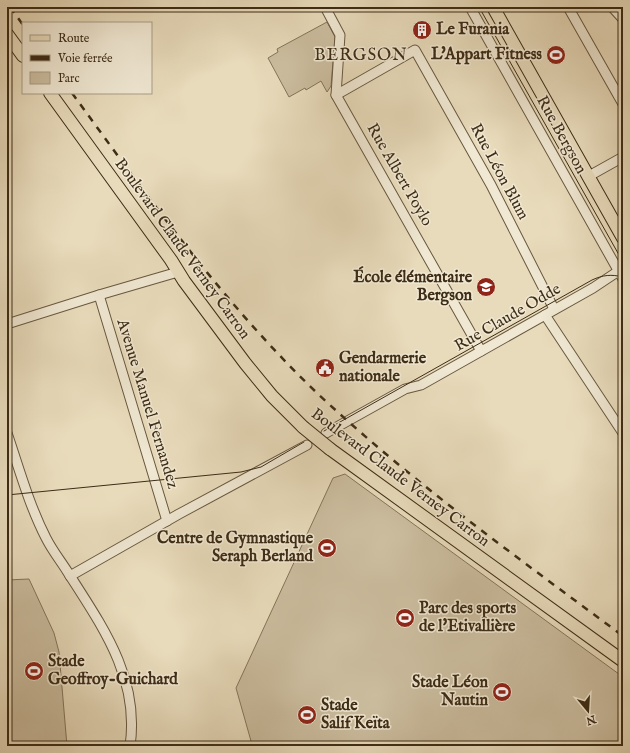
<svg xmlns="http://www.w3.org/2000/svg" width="630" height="753" font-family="'IM FELL English',serif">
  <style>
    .green { fill: #cbbd9f; stroke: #84745a }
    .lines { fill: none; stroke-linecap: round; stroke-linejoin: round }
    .minor-casing { stroke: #68583f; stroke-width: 11 }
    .major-casing { stroke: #3d2c16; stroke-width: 14 }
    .minor { stroke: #f0e8d3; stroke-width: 9 }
    .major { stroke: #e8dbbb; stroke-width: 12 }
    .tram { stroke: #3d2c16; stroke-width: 1 }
    .rail { stroke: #3d2c16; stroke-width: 2.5; stroke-dasharray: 7 7; stroke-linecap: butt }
    .major-bridge-casing { stroke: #3d2c16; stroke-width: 14; stroke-linecap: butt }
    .major-bridge { stroke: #e8dbbb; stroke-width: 12 }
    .labels { text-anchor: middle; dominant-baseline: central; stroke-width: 3; stroke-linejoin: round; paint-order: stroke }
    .poi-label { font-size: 16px; font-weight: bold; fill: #3d2c16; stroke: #f0e8d3; text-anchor: start }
    .street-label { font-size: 16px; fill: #3d2c16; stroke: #f0e8d3 }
    .neighbourhood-label { font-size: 17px; letter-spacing: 1px; fill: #3d2c16; stroke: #f0e8d3 }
  </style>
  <rect width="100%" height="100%" fill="#e8dbbb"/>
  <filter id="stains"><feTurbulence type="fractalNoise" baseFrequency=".005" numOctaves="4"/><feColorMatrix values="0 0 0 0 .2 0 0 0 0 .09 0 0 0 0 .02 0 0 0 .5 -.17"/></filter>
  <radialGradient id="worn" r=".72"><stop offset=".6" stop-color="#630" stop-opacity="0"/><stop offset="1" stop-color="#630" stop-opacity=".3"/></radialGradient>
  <g class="green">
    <path d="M 327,22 L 335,37 L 331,86 L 327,92 L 321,81 L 306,90 L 305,88 L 289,97 L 268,58 L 278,52 L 277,49 Z"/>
    <path d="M 345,474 L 623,677 L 623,746 L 236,746 L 251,741 L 236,688 L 333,478 Z"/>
    <path d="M 29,579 L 54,633 L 59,652 L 67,746 L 7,746 L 7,580 Z"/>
  </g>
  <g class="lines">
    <g class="minor-casing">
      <g id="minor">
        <path d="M 325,7 L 340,35 L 336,95 L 481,351"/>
        <path d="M 470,7 L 623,279"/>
        <path d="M 568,7 L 623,104"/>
        <path d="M 612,7 L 623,19"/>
        <path d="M 336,95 L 415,50 L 491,185 L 554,309"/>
        <path d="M 589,176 L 623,157"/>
        <path d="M 99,295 L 167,521"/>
        <path d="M 545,315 L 623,433"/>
        <path d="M 7,324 L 99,295 L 178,272"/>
        <path d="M 7,433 C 19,468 29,505 46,538 C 52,550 60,560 67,571 C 102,626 140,678 130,746"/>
        <path d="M 326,433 L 405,389 L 421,385 L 593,288 L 623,268"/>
        <path d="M 70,576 L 179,514 L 307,445"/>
      </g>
    </g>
    <g class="major-casing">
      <g id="major">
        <path d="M 493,7 L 623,238"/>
        <path d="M 7,34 L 23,56"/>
        <path d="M 50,93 L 171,260 L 184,281 L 245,363 L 272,396 L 303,427"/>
        <path d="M 330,449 L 623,661"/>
      </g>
    </g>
    <use href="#minor" class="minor"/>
    <use href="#major" class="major"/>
    <g class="tram">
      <path d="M 479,7 L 623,262"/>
      <path d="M 324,431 L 592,280 C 603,275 611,274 623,277"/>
      <path d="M 7,495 L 241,472 L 261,467 L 304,442"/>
    </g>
    <g class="rail">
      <path d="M 10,7 L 23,25"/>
      <path d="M 72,93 C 148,197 223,303 317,393 C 412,482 518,558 623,636"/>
    </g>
    <g class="major-bridge-casing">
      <path id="major-bridge" d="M 303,427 L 330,449"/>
    </g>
    <use href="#major-bridge" class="major-bridge"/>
  </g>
  <defs>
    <g id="building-disc" transform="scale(1)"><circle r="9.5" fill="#8f2418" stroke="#f0e8d3"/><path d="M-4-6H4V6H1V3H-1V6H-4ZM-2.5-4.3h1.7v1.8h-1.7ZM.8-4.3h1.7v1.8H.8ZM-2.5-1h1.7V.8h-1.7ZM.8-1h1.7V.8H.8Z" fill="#fff"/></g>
    <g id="stadium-disc" transform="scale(1)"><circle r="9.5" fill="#8f2418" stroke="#f0e8d3"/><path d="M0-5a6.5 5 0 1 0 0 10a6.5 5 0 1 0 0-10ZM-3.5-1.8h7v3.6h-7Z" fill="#fff"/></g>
    <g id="school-disc" transform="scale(1)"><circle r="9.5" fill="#8f2418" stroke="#f0e8d3"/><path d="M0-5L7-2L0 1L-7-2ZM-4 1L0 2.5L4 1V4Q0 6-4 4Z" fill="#fff"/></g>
    <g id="civic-disc" transform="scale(1)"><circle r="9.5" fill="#8f2418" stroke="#f0e8d3"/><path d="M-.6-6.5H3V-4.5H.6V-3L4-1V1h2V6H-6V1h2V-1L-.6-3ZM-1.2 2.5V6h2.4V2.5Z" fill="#fff"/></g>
  </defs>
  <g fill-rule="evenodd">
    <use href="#building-disc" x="422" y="30"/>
    <use href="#stadium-disc" x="556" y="55"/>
    <use href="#school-disc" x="486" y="287"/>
    <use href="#civic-disc" x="325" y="368"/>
    <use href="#stadium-disc" x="327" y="548"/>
    <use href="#stadium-disc" x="405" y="618"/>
    <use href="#stadium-disc" x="34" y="671"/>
    <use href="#stadium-disc" x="502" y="692"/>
    <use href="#stadium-disc" x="307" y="715"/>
  </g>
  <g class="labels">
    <g class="poi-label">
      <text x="436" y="30">Le Furania</text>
      <text x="542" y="55" text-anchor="end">L'Appart Fitness</text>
      <text x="472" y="278" text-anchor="end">École élémentaire<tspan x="472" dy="18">Bergson</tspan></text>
      <text x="339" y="359">Gendarmerie<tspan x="339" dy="18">nationale</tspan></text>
      <text x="313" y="539" text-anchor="end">Centre de Gymnastique<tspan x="313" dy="18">Seraph Berland</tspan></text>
      <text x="419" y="609">Parc des sports<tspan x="419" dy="18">de l'Etivallière</tspan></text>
      <text x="48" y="662">Stade<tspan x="48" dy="18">Geoffroy-Guichard</tspan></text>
      <text x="488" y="683" text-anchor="end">Stade Léon<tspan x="488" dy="18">Nautin</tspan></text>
      <text x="321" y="706">Stade<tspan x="321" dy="18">Salif Keïta</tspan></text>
    </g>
    <g class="street-label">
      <text transform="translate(561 135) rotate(61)">Rue Bergson</text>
      <text transform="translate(499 172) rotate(62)">Rue Léon Blum</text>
      <text transform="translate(399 175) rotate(60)">Rue Albert Poylo</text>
      <text transform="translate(182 249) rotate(54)">Boulevard Claude Verney Carron</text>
      <text transform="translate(508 318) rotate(-30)">Rue Claude Odde</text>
      <text transform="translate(147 404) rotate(73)">Avenue Manuel Fernandez</text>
      <text transform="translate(400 478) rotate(37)">Boulevard Claude Verney Carron</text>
    </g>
    <g class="neighbourhood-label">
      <text x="361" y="55">BERGSON</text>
    </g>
  </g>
  <rect width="630" height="753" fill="none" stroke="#e8dbbb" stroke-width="24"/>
  <rect x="8" y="8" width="614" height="737" fill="none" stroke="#3d2c16" stroke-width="2"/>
  <rect x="12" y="12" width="606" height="729" fill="none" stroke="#3d2c16"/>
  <rect x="22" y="22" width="130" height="72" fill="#f0e8d3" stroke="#a89d87"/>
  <rect x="30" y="35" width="20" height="6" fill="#e8dbbb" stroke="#a89d87"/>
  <text x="58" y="42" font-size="12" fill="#3d2c16">Route</text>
  <rect x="30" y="55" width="20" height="6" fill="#3d2c16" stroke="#a89d87"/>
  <text x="58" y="62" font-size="12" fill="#3d2c16">Voie ferrée</text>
  <rect x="30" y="72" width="20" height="12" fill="#cbbd9f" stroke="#a89d87"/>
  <text x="58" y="82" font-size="12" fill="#3d2c16">Parc</text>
  <g transform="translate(588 711) rotate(162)" stroke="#f0e8d3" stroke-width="3" paint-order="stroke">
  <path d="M0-3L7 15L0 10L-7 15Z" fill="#3d2c16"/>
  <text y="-6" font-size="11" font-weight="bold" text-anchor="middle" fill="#3d2c16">N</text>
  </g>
  <rect width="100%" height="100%" filter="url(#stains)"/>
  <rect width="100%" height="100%" fill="url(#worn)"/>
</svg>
